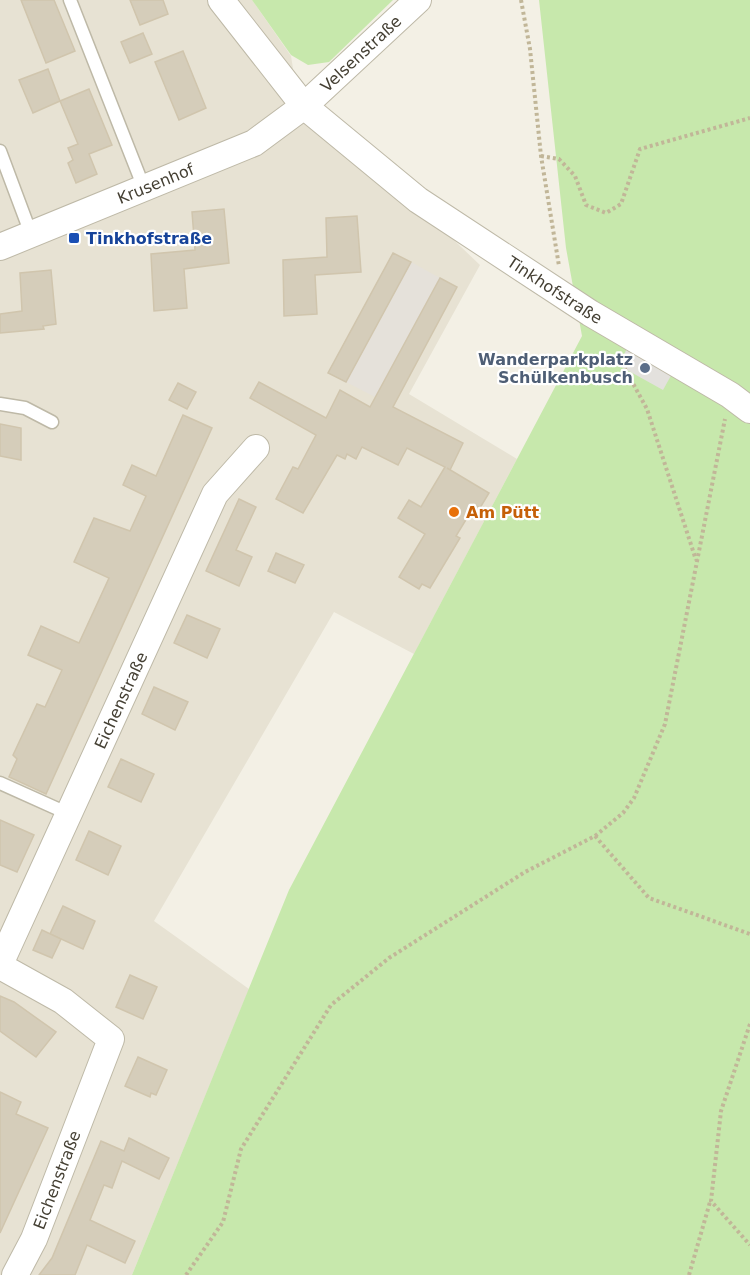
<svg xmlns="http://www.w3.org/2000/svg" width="750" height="1275" font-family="'DejaVu Sans',sans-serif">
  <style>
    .residential { fill: #e7e2d3 }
    .industrial { fill: #e5e1da }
    .green { fill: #c7e8ac }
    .parking { fill: #e3e1dd }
    .building { fill: #d5cdba; stroke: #d0c5ad; stroke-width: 1.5 }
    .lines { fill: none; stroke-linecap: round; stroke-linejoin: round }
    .service-casing { stroke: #beb9a7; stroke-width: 15 }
    .minor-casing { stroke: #beb9a7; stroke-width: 28 }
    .path { stroke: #c1b698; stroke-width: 4; stroke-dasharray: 3 3; stroke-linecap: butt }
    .service { stroke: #fff; stroke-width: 12 }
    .minor { stroke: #fff; stroke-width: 26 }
    .transit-dot { fill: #1a4fb4; stroke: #fff; stroke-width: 2 }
    .service-dot { fill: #5c6f8a; stroke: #fff; stroke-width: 2 }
    .food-dot { fill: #e8710a; stroke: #fff; stroke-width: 2 }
    .labels { text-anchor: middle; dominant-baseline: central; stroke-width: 4.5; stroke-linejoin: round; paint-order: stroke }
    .street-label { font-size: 16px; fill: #454034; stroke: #fff }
    .transit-label { font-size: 16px; font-weight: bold; fill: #164399; stroke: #fff; text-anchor: start }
    .service-label { font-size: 16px; font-weight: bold; fill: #4e5e75; stroke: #fff; text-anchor: end }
    .food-label { font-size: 16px; font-weight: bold; fill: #c56008; stroke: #fff; text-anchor: start }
  </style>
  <rect width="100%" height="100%" fill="#f3f0e5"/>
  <path class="residential" d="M 0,0 L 252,0 L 291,56 L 299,106 L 416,204 L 480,265 L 409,394 L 517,459 L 414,654 L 334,612 L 154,921 L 249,989 L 132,1275 L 0,1275 Z"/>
  <path class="industrial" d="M 411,262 L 440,278 L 375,397 L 346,382 Z"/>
  <g class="green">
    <path d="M 252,0 L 393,0 L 329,62 L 308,65 L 291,55 Z"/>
    <path d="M 539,0 L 750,0 L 750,1275 L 132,1275 L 289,890 L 582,336 L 566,248 Z"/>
  </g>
  <path class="parking" d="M 628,347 L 673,372 L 663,390 L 618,365 Z"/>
  <g class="building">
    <path d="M 21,0 L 54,0 L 75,51 L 46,63 Z"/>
    <path d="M 130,0 L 163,0 L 168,14 L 140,25 Z"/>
    <path d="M 143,33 L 152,54 L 130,63 L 121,42 Z"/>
    <path d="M 183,51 L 206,108 L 179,120 L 155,62 Z"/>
    <path d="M 48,69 L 60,101 L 33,113 L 19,80 Z"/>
    <path d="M 89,89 L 112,145 L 89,154 L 97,174 L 76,183 L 68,163 L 73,160 L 68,148 L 78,144 L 60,101 Z"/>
    <path d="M 224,209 L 229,263 L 184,269 L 187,308 L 154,311 L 151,254 L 195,250 L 192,212 Z"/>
    <path d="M 357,216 L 361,272 L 315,275 L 317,314 L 284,316 L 283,260 L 327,257 L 326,218 Z"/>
    <path d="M 393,253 L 411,262 L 346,382 L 328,373 Z"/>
    <path d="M 51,270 L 56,324 L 43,326 L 44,329 L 0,333 L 0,314 L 22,311 L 20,273 Z"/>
    <path d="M 440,278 L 457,287 L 393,407 L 463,443 L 450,470 L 447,468 L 489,493 L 480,508 L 475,505 L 456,536 L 460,538 L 430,588 L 422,584 L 419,589 L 399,577 L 425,534 L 398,518 L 409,500 L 421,507 L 445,467 L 407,448 L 398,465 L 362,447 L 356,459 L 347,454 L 345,459 L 337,455 L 303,513 L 276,499 L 293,467 L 298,469 L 316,435 L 250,398 L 259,382 L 326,418 L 340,390 L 370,407 Z"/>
    <path d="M 178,383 L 196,392 L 187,409 L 169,400 Z"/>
    <path d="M 183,415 L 212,428 L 46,794 L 9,777 L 17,759 L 13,755 L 37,704 L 45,707 L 62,670 L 28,655 L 41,626 L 79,643 L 109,578 L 74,562 L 94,518 L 130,531 L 146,496 L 123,485 L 132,465 L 156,476 Z"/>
    <path d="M 0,424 L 21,428 L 21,460 L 0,456 Z"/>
    <path d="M 239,499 L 256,507 L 236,550 L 252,557 L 239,586 L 206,571 Z"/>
    <path d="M 276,553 L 304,565 L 295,583 L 268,571 Z"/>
    <path d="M 187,615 L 220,629 L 207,658 L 174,643 Z"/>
    <path d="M 154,687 L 188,702 L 175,730 L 142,714 Z"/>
    <path d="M 121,759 L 154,774 L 141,802 L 108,787 Z"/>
    <path d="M 0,820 L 34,835 L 17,872 L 0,865 Z"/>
    <path d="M 89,831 L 121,846 L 108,875 L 76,860 Z"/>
    <path d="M 63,906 L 95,921 L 83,949 L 50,934 Z"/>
    <path d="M 42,930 L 61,939 L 52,958 L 33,950 Z"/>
    <path d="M 130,975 L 157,987 L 143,1019 L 116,1007 Z"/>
    <path d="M 0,996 L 14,1002 L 56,1032 L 36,1057 L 0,1031 Z"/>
    <path d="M 138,1057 L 167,1070 L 156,1095 L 151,1093 L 150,1097 L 125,1086 Z"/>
    <path d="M 0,1092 L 21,1102 L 16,1114 L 48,1128 L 0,1233 Z"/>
    <path d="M 129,1138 L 169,1158 L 159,1179 L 122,1161 L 112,1188 L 104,1185 L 90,1220 L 135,1241 L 125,1263 L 87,1245 L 75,1275 L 39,1275 L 52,1258 L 101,1141 L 124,1151 Z"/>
  </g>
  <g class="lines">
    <g class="service-casing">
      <g id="service">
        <path d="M 70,0 L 144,188"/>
        <path d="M 0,151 L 31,234"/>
        <path d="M 0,404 L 25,408 L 52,422"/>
        <path d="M 0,783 L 69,814"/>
      </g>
    </g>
    <g class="minor-casing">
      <g id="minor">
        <path id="s1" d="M 221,0 L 304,106 L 418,200 L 590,313 L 730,395 L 750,410"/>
        <path id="s2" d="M 0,247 L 254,143 L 304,106 L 418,0"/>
        <path id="s3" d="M 0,964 L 215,494 L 256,448"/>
        <path d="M 0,966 L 63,1001 L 111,1039 L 34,1239 L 15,1275"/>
      </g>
    </g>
    <g class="path">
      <path d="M 521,0 L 530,49 L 541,156 L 559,266"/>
      <path d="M 541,156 L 559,159 L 575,176 L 586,205 L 606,213 L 621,204 L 640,149 L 750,118"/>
      <path d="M 619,358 L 647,409 L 696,560"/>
      <path d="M 595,836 L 649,898 L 750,934"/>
      <path d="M 750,1024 L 721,1111 L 711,1201 L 750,1245"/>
      <path d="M 186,1275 L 223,1222 L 241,1149 L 331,1005 L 389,958 L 525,872 L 595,836 L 623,813 L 634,798 L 665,724 L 725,419"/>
      <path d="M 689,1275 L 710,1202"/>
    </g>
    <use href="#service" class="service"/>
    <use href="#minor" class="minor"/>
  </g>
  <rect class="transit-dot" x="68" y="232" width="12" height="12" rx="3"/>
  <circle class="service-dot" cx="645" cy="368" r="6"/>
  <circle class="food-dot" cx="454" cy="512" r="6"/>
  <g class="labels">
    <g class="street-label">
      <text stroke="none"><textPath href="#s2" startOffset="414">Velsenstraße</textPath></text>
      <text stroke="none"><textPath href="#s2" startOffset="168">Krusenhof</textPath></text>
      <text stroke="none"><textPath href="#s1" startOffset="446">Tinkhofstraße</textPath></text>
      <text stroke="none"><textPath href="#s3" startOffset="290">Eichenstraße</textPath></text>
      <text transform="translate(57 1180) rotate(-69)">Eichenstraße</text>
    </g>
    <g class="transit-label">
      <text x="86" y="238">Tinkhofstraße</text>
    </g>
    <g class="service-label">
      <text x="633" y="359">Wanderparkplatz<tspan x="633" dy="18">Schülkenbusch</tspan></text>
    </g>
    <g class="food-label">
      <text x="466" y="512">Am Pütt</text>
    </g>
  </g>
</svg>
